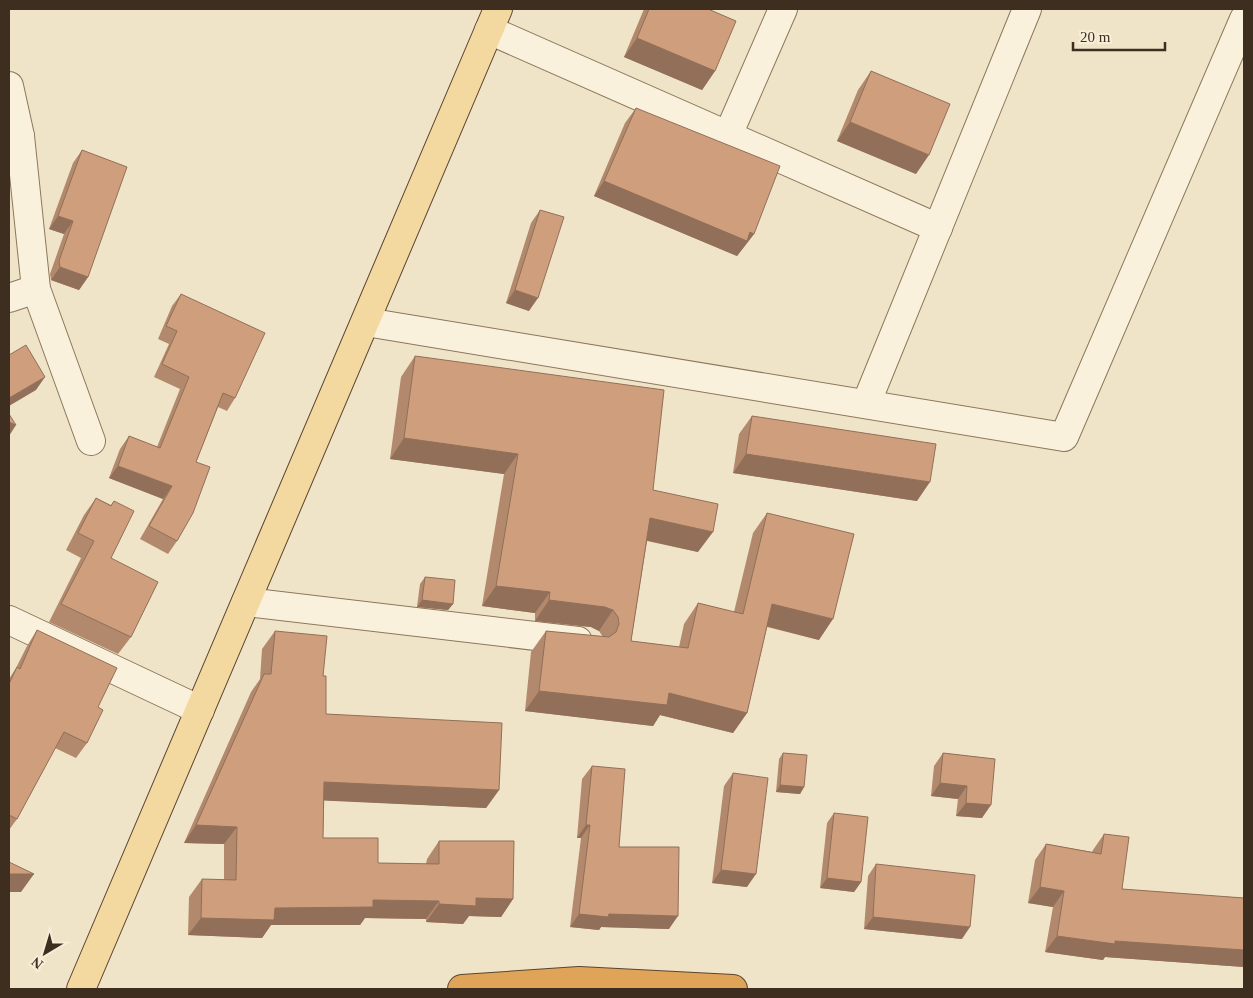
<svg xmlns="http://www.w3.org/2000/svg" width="1253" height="998" font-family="Georgia,serif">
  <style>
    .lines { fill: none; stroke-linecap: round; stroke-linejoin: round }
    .minor-casing { stroke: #8d765c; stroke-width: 30 }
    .major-casing { stroke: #5b4430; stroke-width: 30 }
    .highway-casing { stroke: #5b4430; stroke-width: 30 }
    .minor { stroke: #faf1dc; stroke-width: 28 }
    .major { stroke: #f3d9a0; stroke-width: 28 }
    .highway { stroke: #e0a458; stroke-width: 28 }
    .wall { fill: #b2896c }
    .shaded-wall { fill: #916f58 }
    .building { fill: #cf9f7d; stroke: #916f58 }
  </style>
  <rect width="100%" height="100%" fill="#f0e4c8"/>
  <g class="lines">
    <g class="minor-casing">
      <g id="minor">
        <path d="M 489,30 L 938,228"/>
        <path d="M 9,86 L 20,136"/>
        <path d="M 728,135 L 783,9"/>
        <path d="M 9,145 L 20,136 L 36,289 L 91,441"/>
        <path d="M 9,298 L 36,289"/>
        <path d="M 366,322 L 1064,437 L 1244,19"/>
        <path d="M 866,404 L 1027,9"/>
        <path d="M 246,602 L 578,641"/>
        <path d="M 9,620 L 200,710"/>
      </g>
    </g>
    <g class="major-casing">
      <path id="major" d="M 81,989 L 498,9"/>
    </g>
    <g class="highway-casing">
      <path id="highway" d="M 462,989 L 579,981 L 733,989"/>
    </g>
    <use href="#minor" class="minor"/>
    <use href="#major" class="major"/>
    <use href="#highway" class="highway"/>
  </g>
  <g class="wall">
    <path d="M 644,9 L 708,9 L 715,71 L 702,90 L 624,57 Z"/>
    <path d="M 871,71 L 916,174 L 837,141 L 858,90 Z"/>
    <path d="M 636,108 L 754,234 L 737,256 L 594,196 L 625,123 Z"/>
    <path d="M 82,150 L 88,277 L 79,290 L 51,280 L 50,274 L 64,234 L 49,229 L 73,163 Z"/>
    <path d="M 540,210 L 529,311 L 506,303 L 531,223 Z"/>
    <path d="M 181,294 L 235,398 L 227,411 L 218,407 L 196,462 L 177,541 L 168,554 L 140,539 L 163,499 L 109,478 L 120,449 L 129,436 L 157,447 L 180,389 L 154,377 L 169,344 L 158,339 L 172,306 Z"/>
    <path d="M 415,356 L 653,490 L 698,552 L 647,541 L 631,641 L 679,647 L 684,624 L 698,603 L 734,612 L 753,533 L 767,513 L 819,640 L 767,627 L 747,713 L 733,733 L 660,715 L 653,726 L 525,711 L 531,652 L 546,631 L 603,637 L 599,631 L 591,627 L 535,621 L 535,613 L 482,606 L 504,474 L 390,459 L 401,377 Z"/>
    <path d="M 752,416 L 917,501 L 733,473 L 739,434 Z"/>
    <path d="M 96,498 L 111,505 L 114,501 L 111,558 L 131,637 L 118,654 L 49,622 L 81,558 L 66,550 L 84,515 Z"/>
    <path d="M 425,577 L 453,604 L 448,610 L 417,607 L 420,584 Z"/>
    <path d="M 37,630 L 98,707 L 87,743 L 76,758 L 55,748 L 17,819 L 9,830 L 9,679 L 16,668 L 27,646 Z"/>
    <path d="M 275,631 L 323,676 L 326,714 L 499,790 L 486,808 L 324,800 L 323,838 L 378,863 L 426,864 L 427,859 L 439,841 L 513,899 L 501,917 L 469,916 L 463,924 L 426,922 L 426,919 L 365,918 L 360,925 L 271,925 L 262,938 L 188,935 L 189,897 L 202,879 L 224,880 L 224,844 L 184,843 L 251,692 L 260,679 L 262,649 Z"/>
    <path d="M 783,753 L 804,787 L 800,794 L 776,792 L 779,759 Z"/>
    <path d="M 943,753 L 995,759 L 982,818 L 956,816 L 958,799 L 931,796 L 934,766 Z"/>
    <path d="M 592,766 L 619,847 L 669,929 L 601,927 L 599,930 L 570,927 L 581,838 L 577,838 L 582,779 Z"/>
    <path d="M 733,773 L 747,887 L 712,883 L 724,786 Z"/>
    <path d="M 834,813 L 861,882 L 854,892 L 820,888 L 827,823 Z"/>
    <path d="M 1104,834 L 1122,889 L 1244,898 L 1244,967 L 1105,957 L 1103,960 L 1045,952 L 1053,907 L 1028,903 L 1035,860 L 1046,844 L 1092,852 L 1093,850 Z"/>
    <path d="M 876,864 L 962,939 L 864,929 L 868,876 Z"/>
  </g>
  <g class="shaded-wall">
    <path d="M 637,38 L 715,71 L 702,90 L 624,57 Z"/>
    <path d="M 850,122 L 929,155 L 916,174 L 837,141 Z"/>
    <path d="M 604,181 L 750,232 L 754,234 L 737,256 L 594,196 Z"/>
    <path d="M 58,216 L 73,221 L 64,234 L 49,229 Z"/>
    <path d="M 60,267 L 88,277 L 79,290 L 51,280 Z"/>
    <path d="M 515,290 L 538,298 L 529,311 L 506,303 Z"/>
    <path d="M 45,377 L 36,390 L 9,406 L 9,398 Z"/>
    <path d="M 9,422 L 16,425 L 9,436 Z"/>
    <path d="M 404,438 L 518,454 L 504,474 L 390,459 Z"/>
    <path d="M 746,454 L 930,482 L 917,501 L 733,473 Z"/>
    <path d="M 118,466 L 172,486 L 163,499 L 109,478 Z"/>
    <path d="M 650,518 L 713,532 L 698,552 L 636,538 Z"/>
    <path d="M 496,586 L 550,592 L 535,613 L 482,606 Z"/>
    <path d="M 422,600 L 453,604 L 448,610 L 417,607 Z"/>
    <path d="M 549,600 L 605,607 L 613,610 L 599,631 L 591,627 L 535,621 Z"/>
    <path d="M 772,604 L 833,619 L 819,640 L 758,624 Z"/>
    <path d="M 539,691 L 669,693 L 747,713 L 733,733 L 660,715 L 653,726 L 525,711 Z"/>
    <path d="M 324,782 L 499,790 L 486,808 L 312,800 Z"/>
    <path d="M 940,783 L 967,786 L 958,799 L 931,796 Z"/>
    <path d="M 780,785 L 804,787 L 800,794 L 776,792 Z"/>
    <path d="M 966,803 L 991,805 L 982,818 L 956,816 Z"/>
    <path d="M 196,825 L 237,827 L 224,844 L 184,843 Z"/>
    <path d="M 586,825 L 590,825 L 581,838 L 577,838 Z"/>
    <path d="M 721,870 L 756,874 L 747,887 L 712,883 Z"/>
    <path d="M 10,874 L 34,874 L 21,892 L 9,892 L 9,875 Z"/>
    <path d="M 827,878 L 861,882 L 854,892 L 820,888 Z"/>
    <path d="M 1040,887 L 1064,891 L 1053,907 L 1028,903 Z"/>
    <path d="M 476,898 L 513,899 L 501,917 L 469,916 L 463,924 L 426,922 L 439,904 Z"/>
    <path d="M 373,900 L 439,901 L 426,919 L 365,918 L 360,925 L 271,925 L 262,938 L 188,935 L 201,918 L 275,908 Z"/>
    <path d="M 579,914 L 609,914 L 678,916 L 669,929 L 601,927 L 599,930 L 570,927 Z"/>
    <path d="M 873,917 L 970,927 L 962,939 L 864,929 Z"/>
    <path d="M 1057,936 L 1115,941 L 1244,950 L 1244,967 L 1105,957 L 1103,960 L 1045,952 Z"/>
  </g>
  <g class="building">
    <path d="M 649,9 L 708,9 L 736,21 L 715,71 L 637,38 Z"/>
    <path d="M 871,71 L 950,104 L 929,155 L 850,122 Z"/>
    <path d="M 636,108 L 780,166 L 754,234 L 750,232 L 747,241 L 604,181 Z"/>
    <path d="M 82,150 L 127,167 L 88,277 L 60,267 L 59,261 L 73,221 L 58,216 Z"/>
    <path d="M 540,210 L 564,217 L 538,298 L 515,290 Z"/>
    <path d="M 181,294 L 265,333 L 235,398 L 223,393 L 196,462 L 210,467 L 193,513 L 177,541 L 149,526 L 172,486 L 118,466 L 129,436 L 160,448 L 189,377 L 162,364 L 177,331 L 166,326 Z"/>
    <path d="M 26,345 L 45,377 L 9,398 L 9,355 Z"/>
    <path d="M 415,356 L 664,390 L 653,490 L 718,504 L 713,532 L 650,518 L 631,641 L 688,648 L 698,603 L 743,614 L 767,513 L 854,534 L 833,619 L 772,604 L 747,713 L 669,693 L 667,705 L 539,691 L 546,631 L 609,637 L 616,632 L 619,624 L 618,617 L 613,610 L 605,607 L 549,600 L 550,592 L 496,586 L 518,454 L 404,438 Z"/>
    <path d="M 9,414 L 16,425 L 9,422 Z"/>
    <path d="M 752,416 L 936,444 L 930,482 L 746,454 Z"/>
    <path d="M 96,498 L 111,506 L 114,501 L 134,511 L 111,558 L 158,582 L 131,637 L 61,604 L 94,541 L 78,533 Z"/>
    <path d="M 425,577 L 455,580 L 453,604 L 422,600 Z"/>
    <path d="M 37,630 L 117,668 L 98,707 L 103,710 L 87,743 L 64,732 L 17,819 L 9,815 L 9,684 L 17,667 L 20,669 Z"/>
    <path d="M 275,631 L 327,636 L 323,676 L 326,676 L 326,714 L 502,723 L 499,790 L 324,782 L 323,838 L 378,838 L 378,863 L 439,864 L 439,841 L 514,841 L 513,899 L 476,898 L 476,906 L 439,904 L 439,901 L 373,900 L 373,907 L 275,908 L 274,920 L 201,918 L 202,879 L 236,880 L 237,827 L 196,825 L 264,674 L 271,674 Z"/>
    <path d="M 783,753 L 807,755 L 804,787 L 780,785 Z"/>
    <path d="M 943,753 L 995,759 L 991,805 L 966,803 L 967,786 L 940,783 Z"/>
    <path d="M 592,766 L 625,769 L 619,847 L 679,847 L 678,916 L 609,914 L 608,917 L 579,914 L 590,825 L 586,825 Z"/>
    <path d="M 733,773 L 768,778 L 756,874 L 721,870 Z"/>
    <path d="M 834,813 L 868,817 L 861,882 L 827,878 Z"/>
    <path d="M 1104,834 L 1129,837 L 1122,889 L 1244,898 L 1244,950 L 1115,941 L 1115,944 L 1057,936 L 1064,891 L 1040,887 L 1046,844 L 1101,854 Z"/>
    <path d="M 9,862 L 34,874 L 10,874 L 9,876 Z"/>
    <path d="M 876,864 L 975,875 L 970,927 L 873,917 Z"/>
  </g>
  <rect width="1253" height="998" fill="none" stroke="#3d2e20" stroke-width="20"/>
  <g transform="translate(45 953) rotate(218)" stroke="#f7eed8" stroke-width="4" paint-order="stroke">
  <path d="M0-4L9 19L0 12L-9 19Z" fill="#3d2e20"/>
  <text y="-8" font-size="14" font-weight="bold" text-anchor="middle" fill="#3d2e20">N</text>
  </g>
  <path d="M1073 42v8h92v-8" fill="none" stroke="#3d2e20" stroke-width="2.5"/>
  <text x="1080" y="42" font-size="15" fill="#3d2e20" stroke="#f7eed8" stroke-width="4" paint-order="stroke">20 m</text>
</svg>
